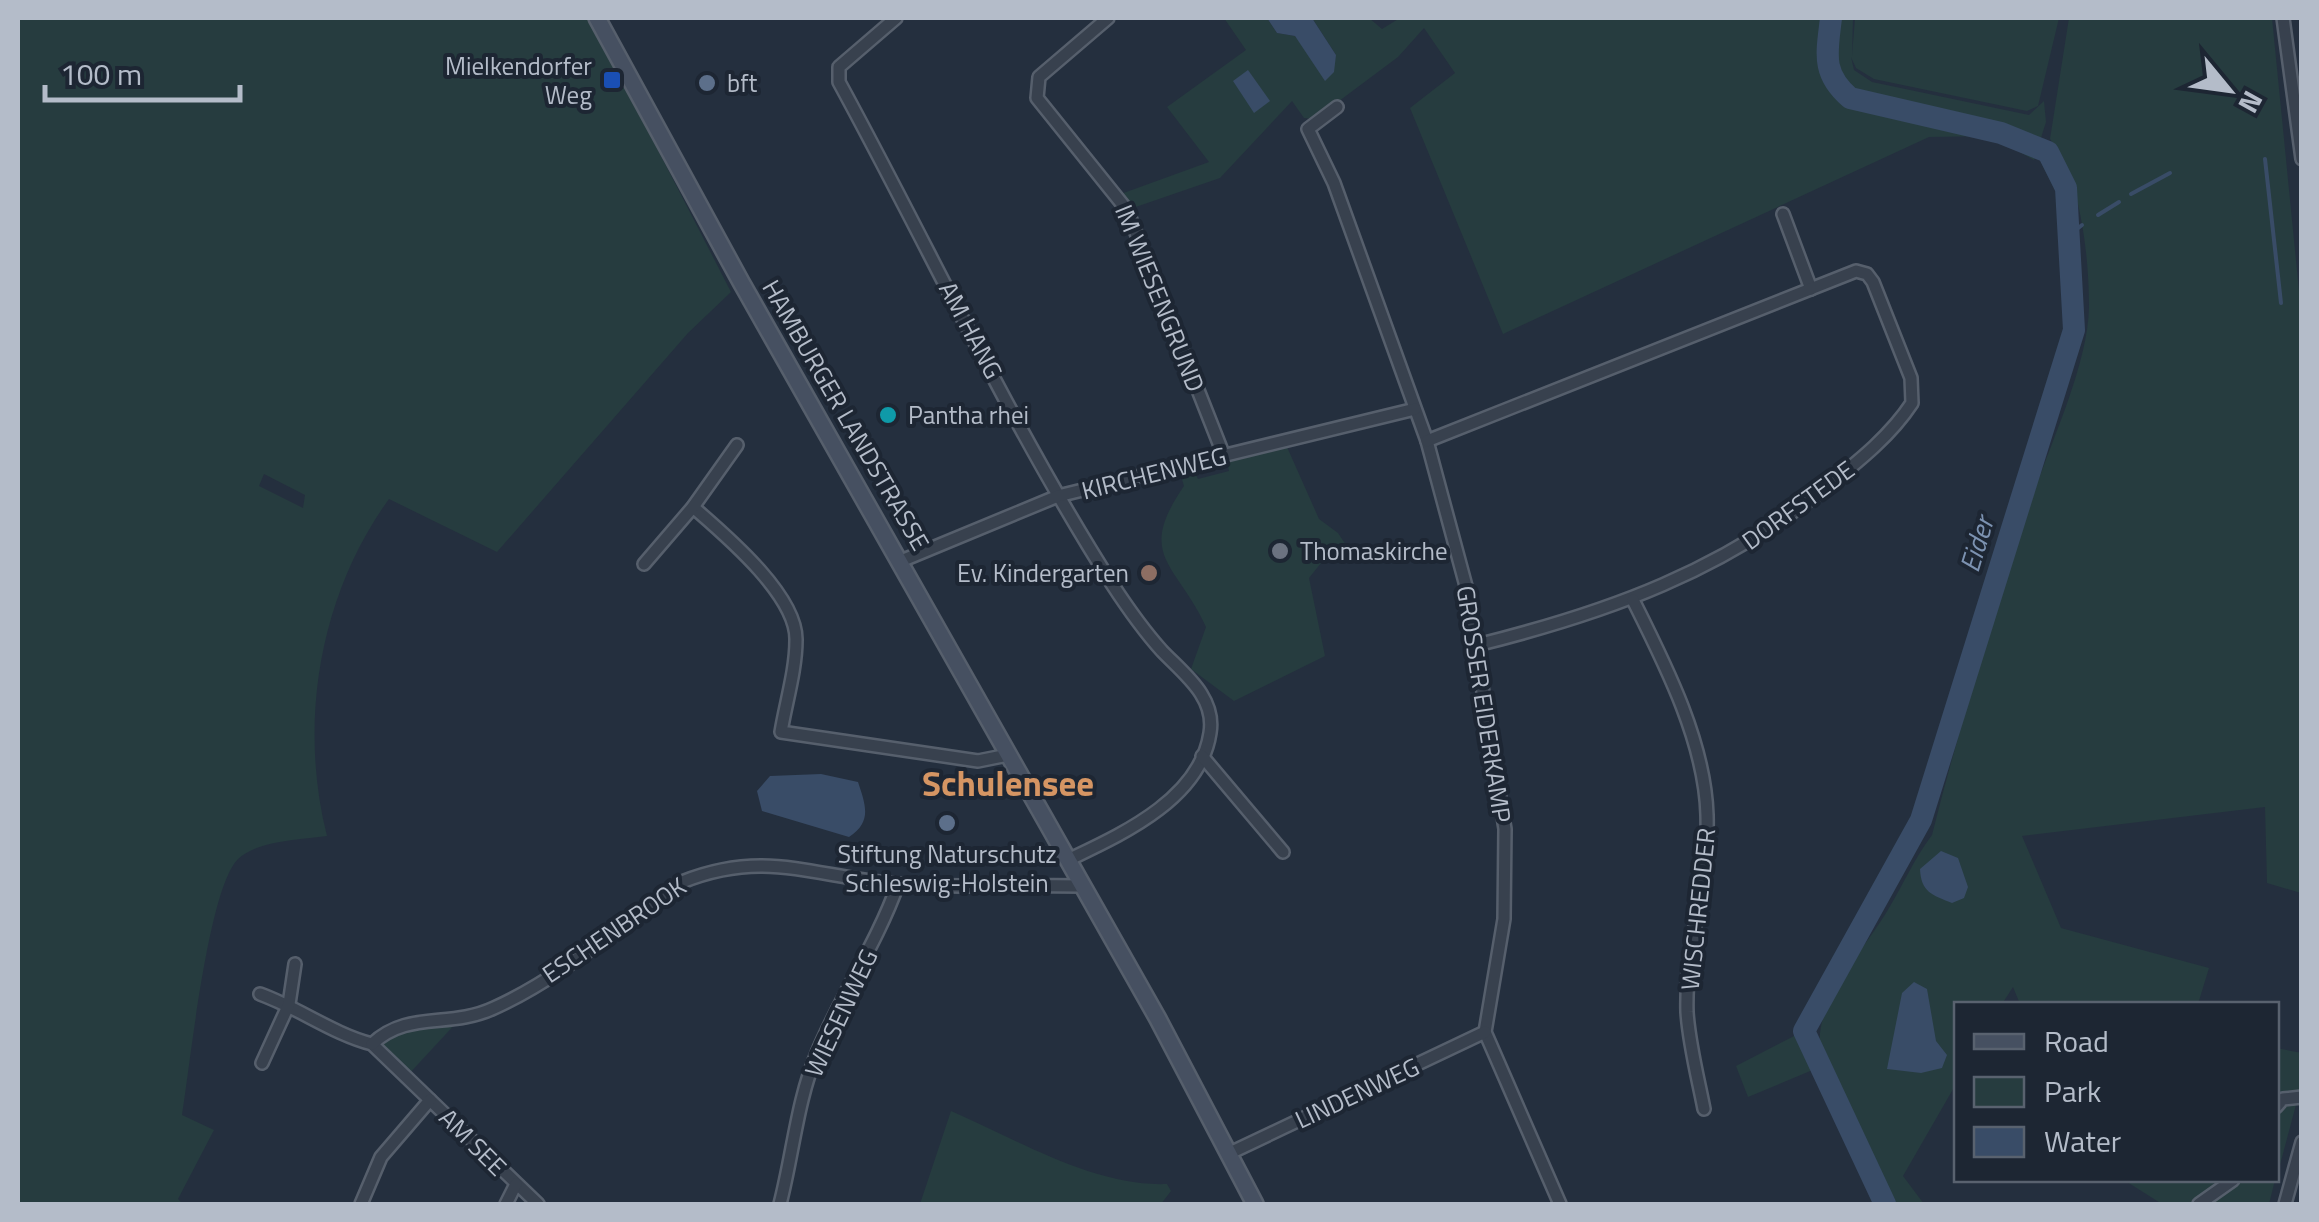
<svg xmlns="http://www.w3.org/2000/svg" width="2319" height="1222" font-family="'Titillium Web',sans-serif">
  <style>
    .green { fill: #263c3f; fill-rule: evenodd }
    .water { fill: #394c67 }
    .lines { fill: none; stroke-linecap: round; stroke-linejoin: round }
    .stream { stroke: #394c67; stroke-width: 4 }
    .river { stroke: #394c67; stroke-width: 22 }
    .minor-casing { stroke: #565f6c; stroke-width: 16 }
    .secondary-casing { stroke: #565f6c; stroke-width: 20 }
    .minor { stroke: #38414e; stroke-width: 11 }
    .secondary { stroke: #465061; stroke-width: 15 }
    .transit-dot { fill: #1a4fb4; stroke: #1d2633; stroke-width: 4 }
    .service-dot { fill: #5c6f8a; stroke: #1d2633; stroke-width: 4 }
    .culture-dot { fill: #0f9aa8; stroke: #1d2633; stroke-width: 4 }
    .worship-dot { fill: #6b7280; stroke: #1d2633; stroke-width: 4 }
    .education-dot { fill: #8d6e63; stroke: #1d2633; stroke-width: 4 }
    .labels { text-anchor: middle; dominant-baseline: central; stroke-width: 8; stroke-linejoin: round; paint-order: stroke }
    .poi-label { font-size: 25px; fill: #b4bcc9; stroke: #1d2633; text-anchor: start }
    .street-label { font-size: 25px; fill: #b4bcc9; stroke: #1d2633 }
    .water-label { font-size: 28px; font-style: italic; fill: #7c92b1; stroke: #1d2633 }
    .district-label { font-size: 35px; font-weight: bold; fill: #d59563; stroke: #1d2633 }
  </style>
  <rect width="100%" height="100%" fill="#242f3e"/>
  <g class="green">
    <path d="M 18,18 L 590,18 L 731,292 L 688,333 L 497,552 L 389,499 C 320,594 298,722 327,836 C 300,840 258,840 238,859 C 208,889 190,1066 182,1115 L 214,1130 L 178,1199 L 183,1204 L 18,1204 ZM 264,474 L 305,495 L 303,508 L 259,486 Z"/>
    <path d="M 1224,18 L 1267,18 L 1277,33 L 1295,36 L 1320,67 L 1336,55 L 1312,18 L 1369,18 L 1382,29 L 1400,18 L 1853,18 L 1852,56 L 1855,18 L 2059,18 L 2038,106 L 2027,111 L 1874,79 L 1856,68 L 1851,57 L 1854,70 L 1872,82 L 2029,115 L 2044,101 L 2046,122 L 2034,160 L 1991,136 L 1929,137 L 1503,334 L 1410,108 L 1455,73 L 1424,28 L 1398,57 L 1315,119 L 1304,118 L 1292,101 L 1220,178 L 1127,210 L 1118,195 L 1209,162 L 1167,107 L 1246,50 Z"/>
    <path d="M 2069,18 L 2272,18 L 2302,321 L 2301,893 L 2267,883 L 2265,807 L 2022,836 L 2061,928 L 2209,968 L 2198,1004 L 2020,1004 L 2013,987 L 2002,1004 L 1956,1004 L 1956,1084 L 1903,1176 L 1924,1204 L 1895,1204 C 1879,1173 1823,1072 1820,1044 C 1816,999 1868,945 1889,908 C 1904,883 1914,859 1932,835 C 1961,719 1998,604 2035,490 C 2053,437 2088,363 2089,307 C 2089,257 2081,178 2050,139 Z"/>
    <path d="M 1287,447 L 1319,519 L 1338,533 L 1346,545 L 1325,558 L 1309,578 L 1325,656 L 1234,701 L 1191,669 L 1206,627 C 1177,563 1135,557 1184,486 L 1181,476 L 1195,473 L 1198,479 L 1229,471 L 1227,461 Z"/>
    <path d="M 458,1021 L 407,1076 L 372,1044 L 388,1029 Z"/>
    <path d="M 1800,1033 L 1815,1069 L 1748,1097 L 1736,1066 Z"/>
    <path d="M 2276,1048 L 2302,1053 L 2301,1086 L 2277,1176 Z"/>
    <path d="M 951,1111 C 1016,1139 1094,1187 1167,1184 L 1171,1191 L 1161,1204 L 920,1204 Z"/>
    <path d="M 2124,1180 L 2275,1180 L 2269,1204 L 2162,1204 Z"/>
  </g>
  <g class="water">
    <path d="M 1267,18 L 1312,18 L 1336,55 L 1334,72 L 1325,81 L 1295,36 L 1277,33 Z"/>
    <path d="M 1248,70 L 1270,101 L 1254,113 L 1233,81 Z"/>
    <path d="M 821,774 L 858,782 C 866,806 872,822 849,837 L 762,811 L 757,791 L 770,776 Z"/>
    <path d="M 1941,851 L 1958,858 L 1968,887 L 1964,898 L 1952,903 C 1932,895 1921,892 1920,869 Z"/>
    <path d="M 1914,982 L 1927,989 L 1936,1041 L 1947,1055 L 1942,1068 L 1921,1073 L 1887,1069 L 1902,993 Z"/>
  </g>
  <g class="lines">
    <g class="stream">
      <path d="M 2265,159 L 2281,303"/>
      <path d="M 2131,194 L 2170,173"/>
      <path d="M 2098,215 L 2119,202"/>
      <path d="M 2072,233 L 2082,225"/>
    </g>
    <path class="river" d="M 1831,18 C 1827,53 1821,73 1850,98 L 2001,133 L 2048,152 L 2066,188 L 2074,330 L 1921,820 L 1804,1031 L 1885,1204"/>
    <g class="minor-casing">
      <g id="minor">
        <path d="M 896,18 L 839,67 L 839,82 C 930,249 1010,424 1112,584 C 1127,607 1144,631 1162,651 C 1184,674 1216,697 1210,733 C 1200,800 1120,835 1068,860"/>
        <path d="M 1108,18 L 1039,77 L 1037,98 L 1127,210 L 1224,456"/>
        <path d="M 2283,18 L 2302,159"/>
        <path d="M 1337,107 L 1308,129 L 1334,183 L 1427,441 L 1466,586 L 1505,829 L 1504,919 L 1485,1032 L 1560,1204"/>
        <path d="M 1783,214 L 1811,289"/>
        <path d="M 1427,441 L 1856,271 L 1867,274 L 1873,282 L 1911,378 L 1912,403 C 1891,435 1860,460 1830,484 C 1722,571 1610,612 1477,645"/>
        <path d="M 693,507 C 724,534 797,595 796,640 C 796,670 786,702 781,732 L 978,761 L 1008,755"/>
        <path d="M 901,561 L 1058,496 L 1415,409"/>
        <path d="M 644,564 L 693,507 L 737,445"/>
        <path d="M 1633,600 C 1665,664 1705,742 1707,815 C 1709,882 1685,946 1687,1012 C 1689,1044 1698,1078 1704,1109"/>
        <path d="M 1202,756 L 1283,852"/>
        <path d="M 260,994 C 299,1008 333,1034 372,1044 L 538,1204"/>
        <path d="M 372,1044 C 408,1010 449,1029 494,1008 C 561,978 622,924 682,882 C 767,848 815,878 899,884 C 960,888 1022,885 1083,886"/>
        <path d="M 262,1063 L 289,1004 L 295,964"/>
        <path d="M 2276,1107 L 2283,1099 L 2302,1097"/>
        <path d="M 1230,1153 L 1485,1032"/>
        <path d="M 361,1204 L 381,1157 L 430,1100"/>
        <path d="M 506,1204 L 516,1184"/>
        <path d="M 780,1204 C 793,1154 797,1101 817,1053 C 841,995 877,943 898,884"/>
        <path d="M 2199,1204 L 2233,1180"/>
        <path d="M 2285,1204 L 2302,1142"/>
      </g>
    </g>
    <g class="secondary-casing">
      <path id="secondary" d="M 597,18 L 741,282 L 1158,1019 L 1255,1204"/>
    </g>
    <use href="#minor" class="minor"/>
    <use href="#secondary" class="secondary"/>
  </g>
  <rect class="transit-dot" x="602" y="70" width="20" height="20" rx="5"/>
  <g class="service-dot">
    <circle cx="707" cy="83" r="10"/>
    <circle cx="947" cy="823" r="10"/>
  </g>
  <circle class="culture-dot" cx="888" cy="415" r="10"/>
  <circle class="worship-dot" cx="1280" cy="551" r="10"/>
  <circle class="education-dot" cx="1149" cy="573" r="10"/>
  <g class="labels">
    <g class="poi-label">
      <text x="592" y="66" text-anchor="end">Mielkendorfer<tspan x="592" dy="29">Weg</tspan></text>
      <text x="727" y="83">bft</text>
      <text x="908" y="415">Pantha rhei</text>
      <text x="1300" y="551">Thomaskirche</text>
      <text x="1129" y="573" text-anchor="end">Ev. Kindergarten</text>
      <text x="947" y="854" text-anchor="middle">Stiftung Naturschutz<tspan x="947" dy="29">Schleswig-Holstein</tspan></text>
    </g>
    <g class="street-label">
      <text transform="translate(1160 298) rotate(68)">IM WIESENGRUND</text>
      <text transform="translate(971 330) rotate(62)">AM HANG</text>
      <text transform="translate(846 415) rotate(60)">HAMBURGER LANDSTRASSE</text>
      <text transform="translate(1154 473) rotate(-14)">KIRCHENWEG</text>
      <text transform="translate(1798 505) rotate(-36)">DORFSTEDE</text>
      <text transform="translate(1484 704) rotate(81)">GROSSER EIDERKAMP</text>
      <text transform="translate(1698 909) rotate(-84)">WISCHREDDER</text>
      <text transform="translate(614 930) rotate(-34)">ESCHENBROOK</text>
      <text transform="translate(841 1013) rotate(-65)">WIESENWEG</text>
      <text transform="translate(1357 1093) rotate(-25)">LINDENWEG</text>
      <text transform="translate(473 1142) rotate(45)">AM SEE</text>
    </g>
    <g class="water-label">
      <text transform="translate(1976 544) rotate(-73)">Eider</text>
    </g>
    <g class="district-label">
      <text x="1008" y="783">Schulensee</text>
    </g>
  </g>
  <rect width="2319" height="1222" fill="none" stroke="#b4bcc9" stroke-width="40"/>
  <rect x="1954" y="1002" width="325" height="180" fill="#1d2633" stroke="#59626f" stroke-width="2.5"/>
  <rect x="1974" y="1034" width="50" height="15" fill="#465061" stroke="#59626f" stroke-width="2.5"/>
  <text x="2044" y="1052" font-size="30" fill="#b4bcc9">Road</text>
  <rect x="1974" y="1077" width="50" height="30" fill="#263c3f" stroke="#59626f" stroke-width="2.5"/>
  <text x="2044" y="1102" font-size="30" fill="#b4bcc9">Park</text>
  <rect x="1974" y="1127" width="50" height="30" fill="#394c67" stroke="#59626f" stroke-width="2.5"/>
  <text x="2044" y="1152" font-size="30" fill="#b4bcc9">Water</text>
  <g transform="translate(2229 90) rotate(119)" stroke="#1d2633" stroke-width="8" paint-order="stroke">
  <path d="M0-8L18 38L0 25L-18 38Z" fill="#b4bcc9"/>
  <text y="-15" font-size="28" font-weight="bold" text-anchor="middle" fill="#b4bcc9">N</text>
  </g>
  <path d="M45 85v15h195v-15" fill="none" stroke="#b4bcc9" stroke-width="5"/>
  <text x="60" y="85" font-size="30" fill="#b4bcc9" stroke="#1d2633" stroke-width="8" paint-order="stroke">100 m</text>
</svg>
